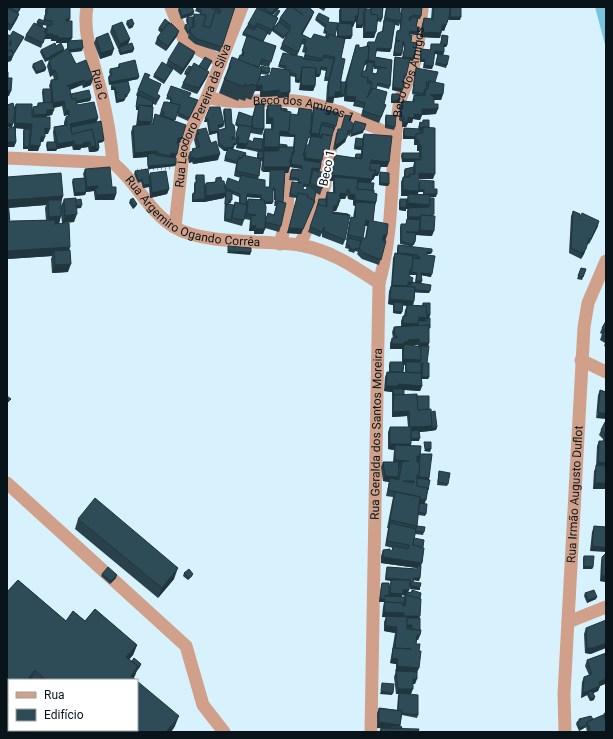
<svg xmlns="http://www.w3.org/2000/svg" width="613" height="739" font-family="Roboto,sans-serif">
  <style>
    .water { fill: #78c4df }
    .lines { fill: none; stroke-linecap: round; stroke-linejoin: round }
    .path { stroke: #7f949c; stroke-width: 2.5; stroke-dasharray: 1 3; stroke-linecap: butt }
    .minor { stroke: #d0a08a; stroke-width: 13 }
    .wall { fill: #28414b; fill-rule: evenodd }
    .shaded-wall { fill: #20353d }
    .building { fill: #2e4c57; stroke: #20353d; fill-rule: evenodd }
    .labels { text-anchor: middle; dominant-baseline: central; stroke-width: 4; stroke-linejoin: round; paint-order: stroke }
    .street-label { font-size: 12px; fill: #081419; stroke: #fff }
  </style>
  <rect width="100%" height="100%" fill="#d7f2fd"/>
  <path class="water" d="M 595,7 L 606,7 L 606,48 Z"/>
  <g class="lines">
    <path class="path" d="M 137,170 L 170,168"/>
    <g class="minor">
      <path id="s1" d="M 87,7 C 82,34 95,66 101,92 C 107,116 111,139 113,163"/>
      <path d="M 171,7 L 185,42 L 220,61"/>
      <path id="s2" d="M 207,97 C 236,106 265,98 295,101 C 331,105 363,122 396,137"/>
      <path id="s3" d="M 7,158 L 113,163 C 136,181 148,211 174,227 C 204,245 265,240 300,245 C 332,251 353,266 379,283"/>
      <path id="s4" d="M 175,227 L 184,144 L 207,97 L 242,7"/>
      <path d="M 280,244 L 288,214 L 287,175"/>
      <path d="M 300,245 L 325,185 L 325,169 L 341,112"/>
      <path d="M 581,360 L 606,372"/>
      <path d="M 7,483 L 186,646 L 203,705 L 224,732"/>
      <path d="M 568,622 L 606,607"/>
      <path id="s5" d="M 371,732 L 379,283 C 396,224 389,161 400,101 C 402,91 409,81 412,70 C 419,52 419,29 422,10 L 421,7"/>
      <path id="s6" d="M 565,732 L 564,694 L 584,327 L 588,303 L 606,261"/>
    </g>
  </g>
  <g class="wall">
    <path d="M 7,7 L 21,7 L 20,10 L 18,13 L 19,14 L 17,19 L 10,31 L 7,29 Z"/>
    <path d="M 46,7 L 70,7 L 69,21 L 71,41 L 82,51 L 70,52 L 76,64 L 91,85 L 83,88 L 82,85 L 70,90 L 71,94 L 91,98 L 90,101 L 77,103 L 77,105 L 98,118 L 96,122 L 104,140 L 103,142 L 98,143 L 99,148 L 98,151 L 89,152 L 88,147 L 81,148 L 80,150 L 73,150 L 72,146 L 57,149 L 56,151 L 47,151 L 46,145 L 47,142 L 54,142 L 53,132 L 54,127 L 64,125 L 64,122 L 66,117 L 67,117 L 68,115 L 64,116 L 62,106 L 54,108 L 52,115 L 47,116 L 46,117 L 48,134 L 45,134 L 43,142 L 40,142 L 38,151 L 28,151 L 28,149 L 23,149 L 23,131 L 24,129 L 16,128 L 16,142 L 14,147 L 14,118 L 12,127 L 7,127 L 7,105 L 14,108 L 16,104 L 32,110 L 33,107 L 37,106 L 38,103 L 43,103 L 42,92 L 43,89 L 50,89 L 49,86 L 51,80 L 54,80 L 53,75 L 50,77 L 47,66 L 49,60 L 57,55 L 45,62 L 40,52 L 41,50 L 56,46 L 64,49 L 63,51 L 67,49 L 67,43 L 56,43 L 56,41 L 51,41 L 51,39 L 45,39 L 45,37 L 41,48 L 24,40 L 26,35 L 36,24 L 39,19 L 43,21 L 45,15 L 45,10 ZM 43,25 L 47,26 L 45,29 L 41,27 L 43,27 Z"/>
    <path d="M 179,7 L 192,7 L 194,12 L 193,15 L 181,19 L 178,10 Z"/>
    <path d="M 196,7 L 235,7 L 220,52 L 195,44 L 188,38 L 189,32 L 188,35 L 184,28 L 185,25 L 187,25 L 186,20 L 187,17 L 193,17 L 194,14 L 200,14 L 200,13 L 195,11 L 197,7 Z"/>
    <path d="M 259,7 L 280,7 L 272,16 L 273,16 L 280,11 L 276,18 L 278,18 L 274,27 L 278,22 L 280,18 L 288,7 L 309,7 L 312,17 L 302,34 L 311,39 L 325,37 L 326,34 L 323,33 L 325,28 L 315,20 L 316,18 L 328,22 L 335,36 L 337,37 L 337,26 L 338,23 L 339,23 L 339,10 L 341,7 L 370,9 L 370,7 L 383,7 L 382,19 L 381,22 L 377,21 L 374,38 L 363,38 L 363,26 L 362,28 L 356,28 L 356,22 L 355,21 L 353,27 L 352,27 L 351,39 L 345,39 L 341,58 L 341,82 L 345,82 L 356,45 L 359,48 L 366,47 L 368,42 L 375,42 L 382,31 L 386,7 L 400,7 L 400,13 L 401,13 L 402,8 L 404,8 L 404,7 L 422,7 L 421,16 L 420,19 L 418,19 L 416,27 L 419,32 L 418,35 L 410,34 L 413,61 L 410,60 L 405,79 L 404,79 L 402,92 L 392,90 L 394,60 L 395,57 L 402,58 L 404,49 L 403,45 L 401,56 L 393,56 L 396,34 L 397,31 L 400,31 L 400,23 L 399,26 L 395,25 L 390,52 L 376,51 L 375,57 L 392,60 L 390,86 L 389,89 L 377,86 L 376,89 L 384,104 L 386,105 L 379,123 L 361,116 L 363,108 L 353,106 L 354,102 L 344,101 L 344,96 L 343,97 L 334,98 L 333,103 L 326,102 L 327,86 L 328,81 L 324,81 L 326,71 L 321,70 L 319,77 L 316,77 L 315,86 L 313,91 L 299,90 L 300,82 L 299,83 L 295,82 L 295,77 L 290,76 L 288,97 L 278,98 L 277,96 L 260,97 L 260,91 L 255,91 L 251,100 L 246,98 L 245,101 L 239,99 L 238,101 L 219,93 L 232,57 L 238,60 L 241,55 L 247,37 L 242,35 L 243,33 L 248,24 L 259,9 ZM 272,31 L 283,39 L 287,34 L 282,44 L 280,49 L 291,55 L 283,53 L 278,67 L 285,69 L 285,70 L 272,68 L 270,76 L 260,77 L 261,74 L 268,75 L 269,73 L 259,68 L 260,65 L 269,67 L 276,46 L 263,42 L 267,34 L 270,35 ZM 302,44 L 304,45 L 302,52 L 305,53 L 303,59 L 297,56 ZM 367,63 L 365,71 L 362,71 L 364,65 L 366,65 ZM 374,64 L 374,69 L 378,69 L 376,74 L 372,73 Z"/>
    <path d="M 317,7 L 326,7 L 324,11 Z"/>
    <path d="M 432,7 L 461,7 L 460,20 L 449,20 L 449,18 L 444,31 L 442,30 L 440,38 L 420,37 L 422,24 L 424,18 L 431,19 Z"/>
    <path d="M 127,21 L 133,27 L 129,29 L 126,24 Z"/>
    <path d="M 169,24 L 179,31 L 177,36 L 166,51 L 155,44 L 157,38 L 161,33 L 158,30 L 159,28 Z"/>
    <path d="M 112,26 L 130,39 L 128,44 L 133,52 L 120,55 L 118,50 L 119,49 L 118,49 L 110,32 Z"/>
    <path d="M 7,35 L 10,36 L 24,37 L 13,56 L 11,61 L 7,62 Z"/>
    <path d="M 442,35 L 447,45 L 446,47 L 444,47 L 444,52 L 443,55 L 447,65 L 446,68 L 435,65 L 438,54 L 434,54 L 432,69 L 423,68 L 424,62 L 420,62 L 420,52 L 421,49 L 430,50 L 431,44 L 440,44 Z"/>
    <path d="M 96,38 L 112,55 L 100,59 L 94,43 Z"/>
    <path d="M 195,52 L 193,57 L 181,75 L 173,69 L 164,84 L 153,77 L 154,75 L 166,65 L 168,60 Z"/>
    <path d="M 212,61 L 207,71 L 209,72 L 207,77 L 197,94 L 181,88 L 183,83 L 187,76 L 184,74 L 185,72 L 192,67 L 199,66 Z"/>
    <path d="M 33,64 L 46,68 L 45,71 L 36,74 L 32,67 Z"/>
    <path d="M 119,64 L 138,79 L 128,81 L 127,97 L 125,97 L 125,99 L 124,101 L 116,103 L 114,90 L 111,90 L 111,86 L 112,84 L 109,85 L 108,78 L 109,76 L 110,75 L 109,72 L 110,69 L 118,68 L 118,66 Z"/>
    <path d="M 416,68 L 435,82 L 443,94 L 441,100 L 434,100 L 434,104 L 436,114 L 422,115 L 420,120 L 413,119 L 412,123 L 408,123 L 406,127 L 402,127 L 402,122 L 399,120 L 400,106 L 402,101 L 412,102 L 414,95 L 416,95 L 412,94 L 415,71 Z"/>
    <path d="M 148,78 L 157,94 L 160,96 L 156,105 L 153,104 L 151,124 L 152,124 L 153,120 L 155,114 L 159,116 L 164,102 L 170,103 L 170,100 L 166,99 L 171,86 L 189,97 L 197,103 L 188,121 L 177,116 L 178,111 L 174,121 L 180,143 L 177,144 L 177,154 L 175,158 L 176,164 L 175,166 L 148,169 L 147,157 L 133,158 L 131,132 L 133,126 L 136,126 L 138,110 L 136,110 L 137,96 L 136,95 L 138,90 Z"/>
    <path d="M 392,94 L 399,103 L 391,103 L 391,97 Z"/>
    <path d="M 256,104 L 264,129 L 262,135 L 251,133 L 251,130 L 246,147 L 253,141 L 254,138 L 263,139 L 263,134 L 265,129 L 271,129 L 271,124 L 266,124 L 266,110 L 268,105 L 281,108 L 287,111 L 290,116 L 297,115 L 299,108 L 312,113 L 314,107 L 336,126 L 334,131 L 333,131 L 329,150 L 327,155 L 323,155 L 319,172 L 322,189 L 320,195 L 316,193 L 313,206 L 301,234 L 287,233 L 297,198 L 289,197 L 291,185 L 292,182 L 298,183 L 298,181 L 289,180 L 291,171 L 292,169 L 301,170 L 302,169 L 290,167 L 290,164 L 290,167 L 288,173 L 285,173 L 281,226 L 279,232 L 265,228 L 263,234 L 254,234 L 254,231 L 249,231 L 250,220 L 245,219 L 245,214 L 244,220 L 242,226 L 224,221 L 225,196 L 224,198 L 204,202 L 192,202 L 192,195 L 193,193 L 194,193 L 194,185 L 195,182 L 196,182 L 195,178 L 196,175 L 204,187 L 206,183 L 215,182 L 216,178 L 222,181 L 225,186 L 239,182 L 241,178 L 234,176 L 236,164 L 224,161 L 227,151 L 224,151 L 218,146 L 217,133 L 209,135 L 207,122 L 204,122 L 210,107 L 224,124 L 223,127 L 219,128 L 219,130 L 225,129 L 223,112 L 224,109 L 232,124 L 235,137 L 234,139 L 235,139 L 238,127 L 235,125 L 239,112 L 252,117 ZM 310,132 L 309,138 L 310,138 L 308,145 L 305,150 ZM 280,136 L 294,137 L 293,147 L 287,147 L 279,144 ZM 237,143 L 236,148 L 245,149 L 246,147 L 245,149 L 258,152 L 257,154 L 257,158 L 245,156 L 233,150 L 233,146 L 236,145 ZM 261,161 L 262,161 L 261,170 L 263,172 L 270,172 L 269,187 L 265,187 L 258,179 L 259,176 ZM 303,187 L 307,187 L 306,190 L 303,189 ZM 273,191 L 274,191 L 274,200 L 275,200 L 274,206 L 276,206 L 274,215 L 268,213 L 265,220 L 265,204 L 272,204 L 273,202 ZM 232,194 L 239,197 L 239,203 L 235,202 L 234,205 L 228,205 L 229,203 L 231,203 ZM 247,197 L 260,198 L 260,199 L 248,199 L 247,202 Z"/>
    <path d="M 345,115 L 350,121 L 354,124 L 350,136 L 347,135 L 345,142 L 335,150 L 333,149 L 336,134 L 338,129 L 341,129 Z"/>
    <path d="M 386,115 L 395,127 L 394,130 L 385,128 L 385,118 Z"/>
    <path d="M 423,120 L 429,127 L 433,179 L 419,179 L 419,182 L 434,189 L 436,197 L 430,197 L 433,216 L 432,236 L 416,235 L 415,242 L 414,245 L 413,245 L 412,247 L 431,254 L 427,254 L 431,277 L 422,275 L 421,284 L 429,293 L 415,292 L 414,301 L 413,306 L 422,306 L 423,303 L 430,315 L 429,318 L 427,318 L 425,321 L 426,321 L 427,318 L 429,331 L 429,343 L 428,346 L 427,363 L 429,377 L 428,379 L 422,379 L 422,386 L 420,391 L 404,390 L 404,395 L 417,396 L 431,412 L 437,427 L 436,430 L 430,431 L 419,432 L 419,441 L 411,441 L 410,446 L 420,454 L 429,478 L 429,480 L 428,490 L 424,504 L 426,514 L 425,516 L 418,515 L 417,526 L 424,532 L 423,535 L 415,534 L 414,538 L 421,566 L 419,581 L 414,580 L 413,582 L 420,590 L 410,589 L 410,584 L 408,592 L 411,592 L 412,590 L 420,599 L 419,618 L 420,635 L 418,640 L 417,640 L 416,644 L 417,673 L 415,684 L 413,684 L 411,694 L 406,694 L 418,715 L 417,718 L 402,715 L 400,726 L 402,728 L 418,732 L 379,732 L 381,728 L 377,728 L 377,713 L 379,708 L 397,710 L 398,696 L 399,694 L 396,694 L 394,677 L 396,671 L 396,664 L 390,663 L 395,633 L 384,631 L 384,622 L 386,617 L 382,617 L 383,607 L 384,602 L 379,602 L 381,585 L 382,583 L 389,590 L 389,586 L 391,581 L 385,580 L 386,570 L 387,567 L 417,569 L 417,568 L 381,563 L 381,556 L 383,550 L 391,551 L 393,548 L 385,546 L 388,528 L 387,528 L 393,497 L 386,496 L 389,482 L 383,481 L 381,467 L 383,462 L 393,462 L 394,450 L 388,449 L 388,432 L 390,427 L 408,427 L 407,416 L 392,417 L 392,392 L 384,391 L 385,377 L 387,372 L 389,372 L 389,365 L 390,362 L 402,362 L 402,349 L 390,349 L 390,343 L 392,338 L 393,338 L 392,332 L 394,327 L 401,326 L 401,321 L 403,316 L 404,316 L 405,310 L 407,306 L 403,305 L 401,314 L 393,313 L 393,305 L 388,304 L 389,291 L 391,286 L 393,258 L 395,253 L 397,253 L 397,248 L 398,245 L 409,246 L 400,244 L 400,227 L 401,224 L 406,224 L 406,222 L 407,219 L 407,211 L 408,209 L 406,209 L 406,211 L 399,210 L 399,202 L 400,199 L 407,199 L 408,196 L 401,196 L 401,182 L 403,177 L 404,177 L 404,171 L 405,169 L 413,167 L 414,162 L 402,162 L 401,156 L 402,153 L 419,153 L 419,151 L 417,151 L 417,145 L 414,145 L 414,139 L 403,139 L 403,131 L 404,128 L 418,129 L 420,122 L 422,123 ZM 418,192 L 423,192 L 423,194 L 417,194 ZM 410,275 L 416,275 L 415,283 L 412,282 L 409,276 ZM 410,345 L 418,345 L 418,346 ZM 404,365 L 405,365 L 405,372 L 403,372 ZM 402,595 L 405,596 L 405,597 L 401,597 Z"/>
    <path d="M 197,130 L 211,143 L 218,160 L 193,164 L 192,162 L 189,163 L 188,157 L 190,152 L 192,152 L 192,149 L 196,148 L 194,140 Z"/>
    <path d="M 364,134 L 389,162 L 387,167 L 380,167 L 378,176 L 375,176 L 373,180 L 372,180 L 371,182 L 376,202 L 374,207 L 373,221 L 387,235 L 379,265 L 362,259 L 357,254 L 358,252 L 355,251 L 354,253 L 348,251 L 349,249 L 345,248 L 347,241 L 346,240 L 349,223 L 351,217 L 353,218 L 355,206 L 353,205 L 353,200 L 348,199 L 347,195 L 345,199 L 340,199 L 340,201 L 336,211 L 333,211 L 333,212 L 345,240 L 343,245 L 322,237 L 322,233 L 320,237 L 308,232 L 316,210 L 319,199 L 325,199 L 327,192 L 333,193 L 333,181 L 326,180 L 328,171 L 328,168 L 332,168 L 333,160 L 335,155 L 355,158 L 356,154 L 361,154 L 361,150 L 354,149 L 355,141 L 356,138 L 362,139 ZM 365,226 L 367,226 L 365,238 L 363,238 Z"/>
    <path d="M 85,169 L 112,187 L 116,194 L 114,200 L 95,200 L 94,193 L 94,191 L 86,192 L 85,195 L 74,196 L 72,182 L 73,179 L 84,178 L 83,174 Z"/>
    <path d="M 135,171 L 149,176 L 150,173 L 169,189 L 167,194 L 150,198 L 149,187 L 143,188 L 141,182 L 138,183 L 134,174 Z"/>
    <path d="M 380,172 L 389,184 L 388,186 L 379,185 L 379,175 Z"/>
    <path d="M 7,177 L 63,196 L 61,202 L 61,206 L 64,199 L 76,200 L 81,208 L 76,208 L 74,222 L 62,223 L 61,214 L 59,224 L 55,224 L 69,250 L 68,272 L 52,273 L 51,259 L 52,256 L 7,259 ZM 46,205 L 45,208 L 46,220 L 10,223 L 8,208 Z"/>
    <path d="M 130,200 L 137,204 L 136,206 L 133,209 L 129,203 Z"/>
    <path d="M 573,211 L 580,217 L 598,226 L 589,244 L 587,243 L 584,254 L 581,259 L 569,253 L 571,216 Z"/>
    <path d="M 581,268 L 586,269 L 582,280 L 577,279 Z"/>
    <path d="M 606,321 L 606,347 L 604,346 L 605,343 L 600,340 L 602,334 L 600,333 L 602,328 Z"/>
    <path d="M 600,390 L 606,392 L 596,418 L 598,395 Z"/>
    <path d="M 606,422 L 606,489 L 593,489 L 594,471 L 596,467 L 597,446 L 599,441 L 603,441 L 603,439 L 599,435 L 601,430 Z"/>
    <path d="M 439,471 L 448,484 L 447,486 L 437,485 Z"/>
    <path d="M 78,519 L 174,579 L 158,598 L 75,529 Z"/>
    <path d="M 594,526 L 606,527 L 590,551 L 592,532 Z"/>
    <path d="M 606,554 L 606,582 L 600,581 L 601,562 L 602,557 Z"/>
    <path d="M 584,556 L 593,567 L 592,569 L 583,569 L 583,558 Z"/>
    <path d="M 184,573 L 193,574 L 192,576 L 188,580 L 183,576 Z"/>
    <path d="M 102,574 L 116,578 L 110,584 L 101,576 Z"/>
    <path d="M 18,580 L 66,621 L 73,611 L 85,621 L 95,609 L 137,645 L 133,655 L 129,659 L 132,661 L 134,658 L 141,664 L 140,667 L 137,671 L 133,678 L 136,680 L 9,680 L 9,707 L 7,710 L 7,592 Z"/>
    <path d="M 585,593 L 596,599 L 587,603 L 584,596 Z"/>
    <path d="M 586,628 L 591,654 L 585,653 L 584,634 Z"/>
    <path d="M 606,653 L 606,686 L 605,684 L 600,686 L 598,691 L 593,693 L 594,700 L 590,701 L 587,695 L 581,698 L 582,682 L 584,677 L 589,675 L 585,666 L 587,660 Z"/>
    <path d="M 606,712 L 606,732 L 587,732 L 586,727 L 579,731 L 576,724 L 577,722 L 578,721 L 579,719 L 593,719 L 603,715 L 604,713 Z"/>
    <path d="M 175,726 L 171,732 L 74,732 L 75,730 L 137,730 Z"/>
    <path d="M 43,730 L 52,730 L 50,732 L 45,732 Z"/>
  </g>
  <g class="shaded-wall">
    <path d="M 121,7 L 134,7 L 133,8 Z"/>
    <path d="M 277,7 L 280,7 L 269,18 L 271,13 Z"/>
    <path d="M 194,12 L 193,15 L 181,19 L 182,16 Z"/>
    <path d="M 314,12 L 312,17 L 300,39 L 301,34 Z"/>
    <path d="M 19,14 L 17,19 L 10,31 L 12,25 Z"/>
    <path d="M 355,16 L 358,16 L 356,22 L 353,21 Z"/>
    <path d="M 449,17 L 444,31 L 440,30 L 442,25 Z"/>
    <path d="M 450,17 L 461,17 L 460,20 L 449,20 Z"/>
    <path d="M 66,19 L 70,19 L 68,24 L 64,24 Z"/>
    <path d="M 341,21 L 355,22 L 353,27 L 339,26 Z"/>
    <path d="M 134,24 L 133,27 L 129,29 L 130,27 Z"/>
    <path d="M 357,25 L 363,25 L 362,28 L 356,28 Z"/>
    <path d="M 290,30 L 289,32 L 283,39 L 284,37 Z"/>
    <path d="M 179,31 L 177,36 L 166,51 L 168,46 Z"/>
    <path d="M 410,31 L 419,32 L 418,35 L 409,34 Z"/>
    <path d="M 365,32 L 376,32 L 374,38 L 363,38 Z"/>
    <path d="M 422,32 L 441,33 L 440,38 L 420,37 Z"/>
    <path d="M 47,34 L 53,34 L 51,39 L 45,39 Z"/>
    <path d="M 53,36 L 58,36 L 56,41 L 51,41 Z"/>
    <path d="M 338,36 L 352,36 L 351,39 L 337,39 Z"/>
    <path d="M 58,38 L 72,38 L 70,43 L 68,41 L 67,43 L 56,43 Z"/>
    <path d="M 130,39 L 128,44 L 119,47 L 118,49 L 120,44 Z"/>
    <path d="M 444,44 L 447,45 L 446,47 L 443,47 Z"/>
    <path d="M 83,48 L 82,51 L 67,53 L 68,50 Z"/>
    <path d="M 377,48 L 391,49 L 390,52 L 376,51 Z"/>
    <path d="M 64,49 L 63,52 L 45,62 L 46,59 Z"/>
    <path d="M 114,49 L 112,55 L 100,59 L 101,53 Z"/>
    <path d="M 134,49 L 133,52 L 120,55 L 121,53 Z"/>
    <path d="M 435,51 L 444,52 L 443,55 L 434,54 Z"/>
    <path d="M 195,52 L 193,57 L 181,75 L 183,69 Z"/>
    <path d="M 394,53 L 402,54 L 401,56 L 393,56 Z"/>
    <path d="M 13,56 L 11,61 L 7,62 L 7,57 Z"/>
    <path d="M 403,57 L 414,58 L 413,61 L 402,59 Z"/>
    <path d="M 421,59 L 425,60 L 424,62 L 420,62 Z"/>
    <path d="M 366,60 L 368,60 L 375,61 L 374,64 L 367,63 L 366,65 L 364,65 Z"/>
    <path d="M 424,65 L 433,66 L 432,69 L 423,68 Z"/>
    <path d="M 46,68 L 45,71 L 36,74 L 37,72 Z"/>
    <path d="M 55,70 L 53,75 L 50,77 L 52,71 Z"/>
    <path d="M 209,72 L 207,77 L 197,94 L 199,88 Z"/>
    <path d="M 315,74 L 320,75 L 319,77 L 314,77 Z"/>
    <path d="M 139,77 L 138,79 L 109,85 L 110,82 Z"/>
    <path d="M 93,79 L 91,85 L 83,88 L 85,82 Z"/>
    <path d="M 84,80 L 82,85 L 64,92 L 66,86 Z"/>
    <path d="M 296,80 L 300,80 L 299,83 L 295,82 Z"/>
    <path d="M 262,85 L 260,91 L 255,91 L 257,86 Z"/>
    <path d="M 301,85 L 315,86 L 313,91 L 299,90 Z"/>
    <path d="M 115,87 L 114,90 L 111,90 L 112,88 Z"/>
    <path d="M 393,87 L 403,89 L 402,92 L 392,90 Z"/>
    <path d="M 7,90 L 11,91 L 9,96 L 7,96 Z"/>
    <path d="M 279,90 L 277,96 L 260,97 L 262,92 Z"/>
    <path d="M 290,92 L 288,97 L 278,98 L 280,93 Z"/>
    <path d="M 335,92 L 341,92 L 340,97 L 334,98 L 333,103 L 326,102 L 328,97 Z"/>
    <path d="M 128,94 L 127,97 L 124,98 L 125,95 Z"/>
    <path d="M 443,94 L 441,100 L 428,100 L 430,95 Z"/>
    <path d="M 341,95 L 344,95 L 343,97 L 340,97 Z"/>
    <path d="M 346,96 L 356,97 L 354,102 L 344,101 Z"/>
    <path d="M 91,98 L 90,101 L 70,105 L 71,102 Z"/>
    <path d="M 125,99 L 124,101 L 116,103 L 117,100 Z"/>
    <path d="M 400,100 L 399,103 L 391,103 L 392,101 Z"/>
    <path d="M 64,101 L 62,106 L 51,108 L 53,103 Z"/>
    <path d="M 136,107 L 139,107 L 138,110 L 136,110 Z"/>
    <path d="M 422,109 L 438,109 L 436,114 L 422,115 L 420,120 L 413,119 L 412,123 L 408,123 L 406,127 L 402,127 L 404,122 L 408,117 Z"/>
    <path d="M 47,110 L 54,110 L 52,115 L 47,116 L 45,119 L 32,120 L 34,115 Z"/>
    <path d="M 69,110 L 68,115 L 64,116 L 66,111 Z"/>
    <path d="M 98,118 L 96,123 L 70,129 L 70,124 Z"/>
    <path d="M 268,118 L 273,118 L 271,124 L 266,124 Z"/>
    <path d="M 205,119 L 208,119 L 207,122 L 204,122 Z"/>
    <path d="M 138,121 L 152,122 L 150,128 L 136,126 Z"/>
    <path d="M 15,123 L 32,124 L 30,129 L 13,128 Z"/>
    <path d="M 7,124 L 13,124 L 12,127 L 7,127 Z"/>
    <path d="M 224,124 L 223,127 L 217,128 L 218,125 Z"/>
    <path d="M 419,127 L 429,127 L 423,127 L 422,130 L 418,129 Z"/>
    <path d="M 45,128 L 50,129 L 48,134 L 43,134 Z"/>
    <path d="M 364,130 L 363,133 L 350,137 L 351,134 Z"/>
    <path d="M 218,131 L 217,133 L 209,135 L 210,132 Z"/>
    <path d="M 280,131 L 289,132 L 295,135 L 294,137 L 278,136 Z"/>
    <path d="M 311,133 L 319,134 L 317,139 L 311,136 L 310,138 L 309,138 Z"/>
    <path d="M 404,136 L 415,137 L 414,139 L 403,139 Z"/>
    <path d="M 41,137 L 45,137 L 43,142 L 39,142 Z"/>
    <path d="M 347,137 L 345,142 L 335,150 L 337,145 Z"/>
    <path d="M 178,138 L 182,138 L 180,143 L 176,144 Z"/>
    <path d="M 104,140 L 103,142 L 97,143 L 98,141 Z"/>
    <path d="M 416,140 L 419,140 L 417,145 L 414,145 Z"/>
    <path d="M 74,141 L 72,146 L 57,149 L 56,151 L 47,151 L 48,149 L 56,149 L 58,144 Z"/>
    <path d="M 7,142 L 16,142 L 14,147 L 7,147 Z"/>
    <path d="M 90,142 L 88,147 L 81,148 L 80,150 L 73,150 L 75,145 Z"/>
    <path d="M 237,143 L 236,145 L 232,146 L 233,144 Z"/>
    <path d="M 238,143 L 247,144 L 245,149 L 236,148 Z"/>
    <path d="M 30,145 L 40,146 L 38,151 L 28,151 Z"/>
    <path d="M 419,145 L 421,145 L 419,151 L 417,151 Z"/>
    <path d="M 96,146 L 94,152 L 89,152 L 91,147 Z"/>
    <path d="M 24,147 L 29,147 L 28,149 L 23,149 Z"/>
    <path d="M 234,147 L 233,150 L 224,151 L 225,148 Z"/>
    <path d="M 264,147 L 279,147 L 277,153 L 262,152 Z"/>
    <path d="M 355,147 L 362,147 L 361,150 L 354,149 Z"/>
    <path d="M 99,148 L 98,151 L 94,152 L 95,149 Z"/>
    <path d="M 157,151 L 155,156 L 148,154 L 147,157 L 133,158 L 135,153 Z"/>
    <path d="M 171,153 L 177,154 L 175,159 L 169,159 Z"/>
    <path d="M 220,154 L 218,160 L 193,164 L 195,159 Z"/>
    <path d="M 194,157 L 192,162 L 189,163 L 191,158 Z"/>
    <path d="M 305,158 L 322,160 L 320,165 L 303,163 Z"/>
    <path d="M 403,159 L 420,159 L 419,162 L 415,160 L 414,162 L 402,162 Z"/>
    <path d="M 371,160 L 389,162 L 387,167 L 369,166 Z"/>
    <path d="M 176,164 L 175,166 L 148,169 L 148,166 Z"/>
    <path d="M 291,164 L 302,166 L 302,169 L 290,167 Z"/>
    <path d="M 265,167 L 290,167 L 288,173 L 270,172 L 270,170 L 270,172 L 263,172 Z"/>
    <path d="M 312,168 L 320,169 L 319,172 L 311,171 Z"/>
    <path d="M 369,172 L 379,173 L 378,176 L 375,176 L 373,180 L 372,180 L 370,184 L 334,177 L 333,181 L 330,181 L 332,175 Z"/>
    <path d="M 419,173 L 435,174 L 433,179 L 417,179 Z"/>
    <path d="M 327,178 L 331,178 L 330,180 L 326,180 Z"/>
    <path d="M 380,183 L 389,184 L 388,186 L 379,185 Z"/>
    <path d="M 150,184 L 149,187 L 143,188 L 144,185 Z"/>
    <path d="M 98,186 L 96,191 L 95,188 L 94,191 L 85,192 L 87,187 Z"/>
    <path d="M 169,189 L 167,194 L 150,198 L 152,193 Z"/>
    <path d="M 419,189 L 424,190 L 423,192 L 418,192 Z"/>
    <path d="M 347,190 L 349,190 L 345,199 L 338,199 L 340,193 Z"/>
    <path d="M 403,190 L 419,191 L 417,196 L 408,194 L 408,196 L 401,196 Z"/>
    <path d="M 86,192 L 85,195 L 74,196 L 75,193 Z"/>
    <path d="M 226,193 L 224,198 L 204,202 L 192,202 L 193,200 L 205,199 L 206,196 Z"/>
    <path d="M 116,194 L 114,200 L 95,200 L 97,195 Z"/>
    <path d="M 247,194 L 261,195 L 260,198 L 246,197 Z"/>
    <path d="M 350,194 L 355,195 L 353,200 L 348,199 Z"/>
    <path d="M 424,194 L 437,194 L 436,197 L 423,197 Z"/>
    <path d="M 63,196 L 60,204 L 48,200 L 46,205 L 7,208 L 8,200 Z"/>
    <path d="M 355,200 L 376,202 L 374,208 L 356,202 L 355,206 L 353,205 Z"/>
    <path d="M 338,201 L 340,201 L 336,211 L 332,211 L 334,206 Z"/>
    <path d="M 262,202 L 273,202 L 272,204 L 261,204 Z"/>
    <path d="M 408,203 L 430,205 L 428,210 L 406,209 L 406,211 L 399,210 L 400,207 L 406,208 Z"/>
    <path d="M 137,204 L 136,206 L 133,209 L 134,206 Z"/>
    <path d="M 82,205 L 81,208 L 73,209 L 74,206 Z"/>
    <path d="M 313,206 L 301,234 L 287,233 L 289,228 Z"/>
    <path d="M 77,214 L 74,222 L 62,223 L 65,216 Z"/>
    <path d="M 61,216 L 59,224 L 46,224 L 49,217 Z"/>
    <path d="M 408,217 L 420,217 L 419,220 L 407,220 Z"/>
    <path d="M 366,220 L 369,221 L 367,226 L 365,226 Z"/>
    <path d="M 599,221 L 598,226 L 589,244 L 591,239 Z"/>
    <path d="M 251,226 L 256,226 L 254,231 L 249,231 Z"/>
    <path d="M 256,229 L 265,229 L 263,234 L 254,234 Z"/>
    <path d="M 420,230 L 434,231 L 432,236 L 418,235 Z"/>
    <path d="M 406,232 L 419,232 L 418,235 L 405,235 Z"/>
    <path d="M 384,235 L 387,235 L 385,240 L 382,240 Z"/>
    <path d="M 70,247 L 68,255 L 54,251 L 52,256 L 7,259 L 7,251 Z"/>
    <path d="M 586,249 L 584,254 L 581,259 L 582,253 Z"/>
    <path d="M 228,251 L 251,252 L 250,255 L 227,253 Z"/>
    <path d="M 427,252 L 432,252 L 431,254 L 427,254 Z"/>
    <path d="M 417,257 L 420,257 L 419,259 L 416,259 Z"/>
    <path d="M 71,264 L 68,272 L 52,273 L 55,265 Z"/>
    <path d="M 410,269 L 412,269 L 417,273 L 416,275 L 408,274 Z"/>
    <path d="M 421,273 L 432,274 L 431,277 L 420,275 Z"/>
    <path d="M 416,281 L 422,281 L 421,284 L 415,283 Z"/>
    <path d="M 408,282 L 412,282 L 410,287 L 390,290 L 392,285 Z"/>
    <path d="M 407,289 L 430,291 L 429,293 L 406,292 Z"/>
    <path d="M 390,299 L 414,301 L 412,306 L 394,305 L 394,302 L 393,305 L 388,304 Z"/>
    <path d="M 394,311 L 402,312 L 401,314 L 393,313 Z"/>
    <path d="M 425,315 L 430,315 L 429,318 L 424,318 Z"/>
    <path d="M 419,317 L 427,318 L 425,323 L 418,323 Z"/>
    <path d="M 403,323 L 418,324 L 416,329 L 401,328 Z"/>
    <path d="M 419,339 L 418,345 L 407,345 L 404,344 L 402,349 L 390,349 L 392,344 L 404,342 L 408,340 Z"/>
    <path d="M 420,343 L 429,343 L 427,349 L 418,349 Z"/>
    <path d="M 403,359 L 421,360 L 419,365 L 406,362 L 405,365 L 402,365 Z"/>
    <path d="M 421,377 L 429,377 L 428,379 L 420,379 Z"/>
    <path d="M 398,384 L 422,386 L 420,391 L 393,389 L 392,392 L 384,391 L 386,386 Z"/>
    <path d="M 409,411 L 407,416 L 392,417 L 393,412 Z"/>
    <path d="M 598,413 L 606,413 L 606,419 L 596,418 Z"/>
    <path d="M 432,426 L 437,427 L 436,430 L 430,431 L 410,433 L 411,427 Z"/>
    <path d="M 420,438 L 419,441 L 409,441 L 410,439 Z"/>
    <path d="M 390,444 L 411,444 L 409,450 L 395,445 L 394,450 L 388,449 Z"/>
    <path d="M 425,449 L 431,449 L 430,452 L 424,451 Z"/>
    <path d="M 417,456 L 420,456 L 418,462 L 415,462 Z"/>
    <path d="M 395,460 L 409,461 L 402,462 L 400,466 L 393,466 Z"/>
    <path d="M 598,462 L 606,463 L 606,468 L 596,466 Z"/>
    <path d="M 417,475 L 429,478 L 428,480 L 418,480 Z"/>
    <path d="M 385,476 L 398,477 L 396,483 L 390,478 L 389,482 L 383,481 Z"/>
    <path d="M 595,483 L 606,483 L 606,489 L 593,489 Z"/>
    <path d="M 411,498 L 426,500 L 424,505 Z"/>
    <path d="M 592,546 L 606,547 L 606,552 L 590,551 Z"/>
    <path d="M 383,557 L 422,563 L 420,569 L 418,565 L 417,568 L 381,563 Z"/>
    <path d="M 584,566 L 593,567 L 592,569 L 583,569 Z"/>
    <path d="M 178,568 L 174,579 L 158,598 L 162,588 Z"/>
    <path d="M 193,574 L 192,576 L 188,580 L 189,578 Z"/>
    <path d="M 117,575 L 116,578 L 110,584 L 111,581 Z"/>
    <path d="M 602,576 L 606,576 L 606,582 L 600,581 Z"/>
    <path d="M 386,578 L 408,580 L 407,582 L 385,580 Z"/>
    <path d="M 414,578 L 420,578 L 419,581 L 413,580 Z"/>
    <path d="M 411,586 L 420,587 L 420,590 L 410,589 Z"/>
    <path d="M 403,590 L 409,590 L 407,596 L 406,593 L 405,595 L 402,595 L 401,599 L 388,598 L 390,593 Z"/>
    <path d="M 597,597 L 596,599 L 587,603 L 588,600 Z"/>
    <path d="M 380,599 L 385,599 L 384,602 L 379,602 Z"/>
    <path d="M 384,612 L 404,613 L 403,618 L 382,617 Z"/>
    <path d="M 404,616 L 420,616 L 418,621 L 402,621 Z"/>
    <path d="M 406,625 L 412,625 L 411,628 L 405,628 Z"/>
    <path d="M 386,626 L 397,627 L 395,633 L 384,631 Z"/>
    <path d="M 412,632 L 420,635 L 418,640 L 415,640 Z"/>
    <path d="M 606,643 L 606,648 L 591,654 L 585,653 L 587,648 Z"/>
    <path d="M 137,645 L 133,655 L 123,667 L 126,657 Z"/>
    <path d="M 392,658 L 398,659 L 396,664 L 390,663 Z"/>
    <path d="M 138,666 L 135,676 L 132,680 L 131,676 Z"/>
    <path d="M 397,666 L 419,668 L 417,673 L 395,671 Z"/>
    <path d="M 35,670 L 31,680 L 27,680 Z"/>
    <path d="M 413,679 L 417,679 L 415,684 L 411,684 Z"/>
    <path d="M 606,679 L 605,684 L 597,687 L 599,682 Z"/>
    <path d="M 600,686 L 598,691 L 589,695 L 588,693 L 587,695 L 581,698 L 583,693 Z"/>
    <path d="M 398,689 L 413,689 L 411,694 L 396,694 Z"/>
    <path d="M 381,691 L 393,693 L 392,695 L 380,694 Z"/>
    <path d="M 595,697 L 594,700 L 590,701 L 591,699 Z"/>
    <path d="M 9,702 L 9,707 L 7,710 L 7,704 Z"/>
    <path d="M 179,716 L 175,726 L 171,732 L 166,732 Z"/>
    <path d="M 379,722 L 400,725 L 398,730 L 391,726 L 390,729 L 377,728 Z"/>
    <path d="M 586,725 L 586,727 L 579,731 L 580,728 Z"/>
  </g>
  <g class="building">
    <path d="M 10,7 L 21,7 L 17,12 Z"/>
    <path d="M 47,7 L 70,7 L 70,19 L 66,19 L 66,21 L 72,21 L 72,38 L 58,38 L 58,36 L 53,36 L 53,34 L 47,34 L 47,26 L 52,25 L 52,21 L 45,20 L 45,15 L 47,14 Z"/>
    <path d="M 179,7 L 192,7 L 194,12 L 182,16 Z"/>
    <path d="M 197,7 L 209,7 L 220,12 L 219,14 L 215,12 L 210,28 L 203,26 L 206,15 L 200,14 L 201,10 L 196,8 Z"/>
    <path d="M 215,7 L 235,7 L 222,47 L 197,39 L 190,32 L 191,27 L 194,27 L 194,14 L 206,15 L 203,26 L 210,28 L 215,12 L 219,14 L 221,10 Z"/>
    <path d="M 263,7 L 277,7 L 271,13 Z"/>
    <path d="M 288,7 L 292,7 L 303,15 L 293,7 L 309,7 L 314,12 L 301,34 L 311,39 L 314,34 L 328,38 L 329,34 L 345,39 L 341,58 L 345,59 L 341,79 L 341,92 L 335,92 L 335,97 L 328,97 L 329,81 L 335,57 L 324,55 L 323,59 L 305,55 L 307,48 L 304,47 L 306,40 L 303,39 L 298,52 L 282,44 L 291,26 L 280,18 Z"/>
    <path d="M 341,7 L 359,7 L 358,16 L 355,16 L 355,22 L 341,21 Z"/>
    <path d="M 359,7 L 366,7 L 366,9 L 365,9 L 364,12 L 363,25 L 357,25 L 357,20 L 358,16 Z"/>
    <path d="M 371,7 L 383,7 L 382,19 L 377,18 L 378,15 L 371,14 Z"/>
    <path d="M 387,7 L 400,7 L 400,13 L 402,14 L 401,21 L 385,18 Z"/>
    <path d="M 404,7 L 422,7 L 421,16 L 413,15 L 413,17 L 418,18 L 416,27 L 419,27 L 419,32 L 410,31 L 409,35 L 412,35 L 411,42 L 417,43 L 414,58 L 403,57 L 405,46 L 403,41 L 402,54 L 394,53 L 396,41 L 400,41 L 396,40 L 397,31 L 400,30 L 402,14 L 401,14 L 402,8 L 404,8 ZM 410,16 L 412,17 L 411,20 L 409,20 Z"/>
    <path d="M 434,7 L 450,7 L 449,17 L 446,25 L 442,25 L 441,33 L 422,32 L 424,18 L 433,19 Z"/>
    <path d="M 451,7 L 461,7 L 461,17 L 450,17 Z"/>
    <path d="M 7,8 L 19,14 L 12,25 L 7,23 Z"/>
    <path d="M 257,8 L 278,18 L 272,30 L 257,23 L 255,27 L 248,24 Z"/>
    <path d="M 365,9 L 371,9 L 371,14 L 378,15 L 376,32 L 365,32 Z"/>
    <path d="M 278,10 L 280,11 L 276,17 L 273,16 Z"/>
    <path d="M 319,13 L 329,18 L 328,22 L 338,23 L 335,36 L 329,34 L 328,37 L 326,37 L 327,31 L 324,31 L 326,25 L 316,18 Z"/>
    <path d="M 187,17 L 193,17 L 193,27 L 191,27 L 188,33 L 185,25 L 188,24 Z"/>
    <path d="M 39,19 L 44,21 L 44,24 L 37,22 Z"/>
    <path d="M 132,19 L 134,24 L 130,27 L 127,21 Z"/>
    <path d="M 165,19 L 170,23 L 169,24 L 168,23 L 163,30 L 159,28 Z"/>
    <path d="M 384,20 L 395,22 L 391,49 L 377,48 L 375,57 L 392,60 L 390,86 L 378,83 L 376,89 L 373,88 L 372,89 L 370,88 L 372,82 L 368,80 L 368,78 L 361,76 L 362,71 L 366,71 L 368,62 L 374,63 L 372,73 L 377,74 L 378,68 L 387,68 L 374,66 L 375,61 L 368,60 L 369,46 L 367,47 L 368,42 L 375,42 L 378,33 L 383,31 Z"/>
    <path d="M 122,22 L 130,39 L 120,44 L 112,26 Z"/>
    <path d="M 279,22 L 290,30 L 284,37 L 273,29 Z"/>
    <path d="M 34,23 L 46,29 L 44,32 L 46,34 L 43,43 L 26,35 Z"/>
    <path d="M 168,23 L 170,25 L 171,23 L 179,31 L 168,46 L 157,38 Z"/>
    <path d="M 338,23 L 352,24 L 352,36 L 338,36 Z"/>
    <path d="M 256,26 L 268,32 L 263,41 L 243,33 L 247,27 L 254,30 Z"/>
    <path d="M 13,31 L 24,37 L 14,53 L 12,52 L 12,50 L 7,51 L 7,35 L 9,35 L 10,36 ZM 10,41 L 12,41 L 10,46 L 9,43 Z"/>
    <path d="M 108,33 L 114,49 L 101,53 L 96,38 Z"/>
    <path d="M 442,35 L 448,36 L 447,45 L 444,44 L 444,52 L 435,51 L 433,66 L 424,65 L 425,60 L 421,59 L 421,49 L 431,50 L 431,44 L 441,44 Z"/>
    <path d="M 247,36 L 276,46 L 271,62 L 262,59 L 259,67 L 254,65 L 254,66 L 238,60 L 240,55 L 243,56 L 244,52 L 242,51 Z"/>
    <path d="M 82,40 L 83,48 L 69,50 L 68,48 L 68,41 Z"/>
    <path d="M 179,42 L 195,52 L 183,69 L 168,60 Z"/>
    <path d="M 55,43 L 56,46 L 61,43 L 64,49 L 46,59 L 41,50 Z"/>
    <path d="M 132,43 L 134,49 L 121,53 L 119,47 Z"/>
    <path d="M 356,45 L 359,45 L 359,48 L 369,46 L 368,60 L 366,60 L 361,76 L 368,78 L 367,83 L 372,84 L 367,98 L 373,88 L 387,92 L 384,104 L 386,105 L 381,117 L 363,111 L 365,103 L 355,100 L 356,97 L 346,96 L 347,80 Z"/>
    <path d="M 68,48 L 76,64 L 86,60 L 93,79 L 85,82 L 84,80 L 66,86 L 69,86 L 72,99 L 76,98 L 77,105 L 94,102 L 98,118 L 70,124 L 72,134 L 92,129 L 96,146 L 91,147 L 90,142 L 83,143 L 82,145 L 75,145 L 74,141 L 58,144 L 54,127 L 67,125 L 66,117 L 69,116 L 69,110 L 66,111 L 64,101 L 53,103 L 54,110 L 47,110 L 47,114 L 34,115 L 33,107 L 38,106 L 38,103 L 53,102 L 51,80 L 58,79 L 55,70 L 52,71 L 49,60 Z"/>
    <path d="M 12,50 L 13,56 L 7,57 L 7,51 Z"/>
    <path d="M 283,53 L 303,57 L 303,59 L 322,61 L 323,57 L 334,59 L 329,79 L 325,78 L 327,68 L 321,67 L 320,75 L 316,74 L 316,68 L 302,67 L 300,80 L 296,80 L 296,74 L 290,73 L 290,70 L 285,70 L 286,66 L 279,65 Z"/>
    <path d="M 438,54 L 449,56 L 447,65 L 436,63 Z"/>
    <path d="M 205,57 L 212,61 L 206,71 L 199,66 Z"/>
    <path d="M 232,57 L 262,69 L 257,86 L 251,84 L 250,86 L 244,84 L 244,87 L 224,79 L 231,66 L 229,66 Z"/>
    <path d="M 395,57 L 410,59 L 406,76 L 404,76 L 403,89 L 393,87 Z"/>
    <path d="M 42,60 L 46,68 L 37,72 L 33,64 Z"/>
    <path d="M 135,60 L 139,77 L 110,82 L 109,76 L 112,75 L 110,69 L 120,67 L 119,64 Z"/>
    <path d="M 162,62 L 173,69 L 165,81 L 154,75 Z"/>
    <path d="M 194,63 L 209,72 L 199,88 L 183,83 Z"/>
    <path d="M 189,66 L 192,67 L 188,74 L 185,72 Z"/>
    <path d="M 261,66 L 270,68 L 269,73 L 261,71 L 262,69 L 260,68 Z"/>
    <path d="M 302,67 L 316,68 L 315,86 L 301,85 Z"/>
    <path d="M 272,68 L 290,70 L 290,92 L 280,93 L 279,90 L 262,92 L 262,85 L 256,86 L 260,77 L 270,75 Z"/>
    <path d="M 416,68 L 438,72 L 435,82 L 429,81 L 428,83 L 426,82 L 427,89 L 424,89 L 424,94 L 413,92 Z"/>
    <path d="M 7,72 L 8,72 L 8,78 L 12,78 L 11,91 L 7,90 Z"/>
    <path d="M 145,73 L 150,75 L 148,78 L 161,84 L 157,94 L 160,96 L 158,100 L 138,90 Z"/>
    <path d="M 128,81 L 130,90 L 128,94 L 125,95 L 125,99 L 117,100 L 116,94 L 119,92 L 116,93 L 115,87 L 112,88 L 112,84 Z"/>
    <path d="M 429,81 L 444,84 L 443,94 L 430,95 L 434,97 L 434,104 L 438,104 L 438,109 L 422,109 L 422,115 L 414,114 L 414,118 L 408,117 L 408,122 L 404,122 L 404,117 L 401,115 L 402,101 L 414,102 L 414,95 L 425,96 L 426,89 L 428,89 Z"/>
    <path d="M 341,82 L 346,82 L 344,95 L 341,95 Z"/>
    <path d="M 171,86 L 191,93 L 189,97 L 198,100 L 189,118 L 178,113 L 180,105 L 171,103 L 171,98 L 167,96 Z"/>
    <path d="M 43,89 L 51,89 L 52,102 L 44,103 Z"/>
    <path d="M 89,90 L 91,98 L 76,101 L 76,98 L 72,99 L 71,94 Z"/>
    <path d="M 392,94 L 399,94 L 400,100 L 392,101 Z"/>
    <path d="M 138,95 L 153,101 L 152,106 L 139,105 L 139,107 L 136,107 Z"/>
    <path d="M 164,102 L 167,102 L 180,105 L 175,120 L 163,116 L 164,112 L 161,111 Z"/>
    <path d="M 13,103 L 15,110 L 13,124 L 7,124 L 7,110 L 8,110 L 7,105 Z"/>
    <path d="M 16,104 L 32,104 L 32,117 L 50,117 L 50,129 L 45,128 L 45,137 L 41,137 L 40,146 L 30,145 L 32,124 L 15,123 Z"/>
    <path d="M 256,104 L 264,104 L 264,129 L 253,128 L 253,125 L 251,125 Z"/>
    <path d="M 139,105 L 153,107 L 152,122 L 138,121 Z"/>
    <path d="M 268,105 L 281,105 L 281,110 L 291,112 L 289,132 L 280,131 L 279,147 L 264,147 L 265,129 L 273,129 L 273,118 L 268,118 Z"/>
    <path d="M 210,107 L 220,107 L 224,124 L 218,125 L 219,130 L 226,128 L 224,109 L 231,109 L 232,124 L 234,125 L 235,131 L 235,137 L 232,137 L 232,139 L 236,138 L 237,143 L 233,144 L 234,147 L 225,148 L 219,143 L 218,131 L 210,132 L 208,119 L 205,119 Z"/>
    <path d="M 314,107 L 339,113 L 336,126 L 322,122 L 319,134 L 311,133 Z"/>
    <path d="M 281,108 L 287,109 L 287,111 L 281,110 Z"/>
    <path d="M 299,108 L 312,110 L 311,128 L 303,156 L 305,156 L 304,160 L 321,163 L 320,169 L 312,168 L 309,185 L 308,185 L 316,191 L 314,201 L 307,197 L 308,195 L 298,193 L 297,196 L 290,194 L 292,182 L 302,183 L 298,182 L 299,179 L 290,177 L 292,169 L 302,170 L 302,166 L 291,164 L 292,155 L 293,155 L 294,152 L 295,135 L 288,134 L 289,132 L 290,116 L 292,114 L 298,115 ZM 304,184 L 308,185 L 306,190 L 303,189 Z"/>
    <path d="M 239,112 L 253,117 L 251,127 L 239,125 L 236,123 Z"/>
    <path d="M 155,114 L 186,125 L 182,138 L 178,138 L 177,144 L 179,144 L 177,154 L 171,153 L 170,156 L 157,153 L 157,151 L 135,153 L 133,126 L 153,124 Z"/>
    <path d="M 345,115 L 351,116 L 350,121 L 354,124 L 352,131 L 348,130 L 347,137 L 337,145 L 335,144 L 338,129 L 341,129 Z"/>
    <path d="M 386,115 L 396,116 L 395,127 L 386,125 Z"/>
    <path d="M 423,120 L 429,120 L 429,127 L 419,127 L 420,122 L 423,123 Z"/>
    <path d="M 101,121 L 104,140 L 98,141 L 99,148 L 95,149 L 96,146 L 92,129 L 73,134 L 72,134 L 71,127 Z"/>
    <path d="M 355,121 L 366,124 L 364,130 L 351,134 Z"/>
    <path d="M 239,125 L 252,127 L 247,144 L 238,143 L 239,138 L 236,134 Z"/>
    <path d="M 321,125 L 334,128 L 332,136 L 322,134 L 321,136 L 319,136 Z"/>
    <path d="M 15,127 L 16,142 L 7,142 L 7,128 Z"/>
    <path d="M 423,127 L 435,128 L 435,174 L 419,173 L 419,191 L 403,190 L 403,177 L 410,177 L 410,174 L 415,174 L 415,160 L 421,160 L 421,145 L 419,145 L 419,140 L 416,140 L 416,134 L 423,133 Z"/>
    <path d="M 206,128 L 211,143 L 216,141 L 220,154 L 195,159 L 194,157 L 191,158 L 190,152 L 193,151 L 192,149 L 200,147 L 196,135 L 199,134 L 197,130 Z"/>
    <path d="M 404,128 L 420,129 L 420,133 L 416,134 L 415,137 L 404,136 Z"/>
    <path d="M 24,129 L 30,129 L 29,147 L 24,147 Z"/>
    <path d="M 322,134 L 332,136 L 329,150 L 324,149 L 322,160 L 305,158 L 306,153 L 304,153 L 306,145 L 309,145 L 311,136 L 322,138 Z"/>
    <path d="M 364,134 L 392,136 L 389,162 L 371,160 L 370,170 L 376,170 L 375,174 L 373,174 L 372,179 L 332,175 L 335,155 L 362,159 Z"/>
    <path d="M 254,138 L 263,139 L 262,150 L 246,147 L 249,140 L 253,142 Z"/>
    <path d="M 356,138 L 363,139 L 362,147 L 355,147 Z"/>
    <path d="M 47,142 L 56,142 L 57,149 L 48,149 Z"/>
    <path d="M 279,144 L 287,145 L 287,147 L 279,147 Z"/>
    <path d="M 279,147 L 294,147 L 294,152 L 292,152 L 292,158 L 290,158 L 290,167 L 265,167 L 263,165 L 264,151 L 279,151 Z"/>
    <path d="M 228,148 L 246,153 L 245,156 L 243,155 L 242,158 L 239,157 L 237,162 L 225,158 Z"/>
    <path d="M 258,151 L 263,152 L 263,158 L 259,159 Z"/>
    <path d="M 156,153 L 156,155 L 176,158 L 176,164 L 148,166 L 148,154 Z"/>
    <path d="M 402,153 L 420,153 L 420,159 L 403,159 Z"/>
    <path d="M 356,154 L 361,154 L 361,158 L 355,158 Z"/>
    <path d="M 243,155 L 261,159 L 259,176 L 236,171 L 238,159 L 242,158 Z"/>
    <path d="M 370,163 L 381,164 L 379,173 L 375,173 L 376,170 L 370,170 Z"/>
    <path d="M 110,167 L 112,187 L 116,187 L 116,194 L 97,195 L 95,188 L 98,188 L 98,186 L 87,187 L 85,169 Z"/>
    <path d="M 414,167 L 414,174 L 410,174 L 409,176 L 405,177 L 405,169 Z"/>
    <path d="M 328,168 L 332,169 L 331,178 L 327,178 Z"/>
    <path d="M 148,169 L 150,184 L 144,185 L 142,179 L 139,181 L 135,171 Z"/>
    <path d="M 270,170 L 285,170 L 283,202 L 278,201 L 277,203 L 275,203 L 276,198 L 275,198 L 275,188 L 273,188 L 273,202 L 264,202 L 264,200 L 262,200 L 261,195 L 247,194 L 246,205 L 240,203 L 240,194 L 232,191 L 232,200 L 229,200 L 229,204 L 225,204 L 226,191 L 232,191 L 225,187 L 228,178 L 239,182 L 241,175 L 258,179 L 265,180 L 265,187 L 270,187 Z"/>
    <path d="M 313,170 L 325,173 L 322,189 L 310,183 Z"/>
    <path d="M 166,171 L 169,189 L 152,193 L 150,173 Z"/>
    <path d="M 380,172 L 389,173 L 389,184 L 380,183 Z"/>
    <path d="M 61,173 L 63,196 L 8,200 L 10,223 L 11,221 L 55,220 L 55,224 L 69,223 L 70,247 L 7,251 L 7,177 Z"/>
    <path d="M 196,175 L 204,175 L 205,199 L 193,200 L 193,193 L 195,193 L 195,182 L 197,182 Z"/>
    <path d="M 221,177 L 222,181 L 224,181 L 226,193 L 206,196 L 206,183 L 216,182 L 216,178 Z"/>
    <path d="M 334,177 L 358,179 L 357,189 L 374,190 L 374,193 L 377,194 L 376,202 L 355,200 L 355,195 L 350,194 L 349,190 L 347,190 L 347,194 L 340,193 L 340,201 L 338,201 L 338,206 L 334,206 L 333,213 L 350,215 L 345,240 L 324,231 L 324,227 L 322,232 L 310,227 L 318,204 L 327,207 L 327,192 L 335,193 Z"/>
    <path d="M 85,178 L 86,192 L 75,193 L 73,179 Z"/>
    <path d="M 420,180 L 434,181 L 434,189 L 437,189 L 437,194 L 424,194 L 424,190 L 419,189 Z"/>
    <path d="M 358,182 L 374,183 L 373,190 L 357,189 Z"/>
    <path d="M 298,193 L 308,195 L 307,197 L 315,201 L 303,229 L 289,228 Z"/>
    <path d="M 408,194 L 430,195 L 430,205 L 408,203 Z"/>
    <path d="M 76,198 L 77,214 L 65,216 L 64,199 Z"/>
    <path d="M 133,198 L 137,204 L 134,206 L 130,200 Z"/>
    <path d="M 430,198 L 434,198 L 434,214 L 429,216 L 421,215 L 420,217 L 408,217 L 408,208 L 429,207 L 429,204 L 430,205 Z"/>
    <path d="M 81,199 L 82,205 L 76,206 L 76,200 Z"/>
    <path d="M 248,199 L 264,200 L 266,207 L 265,229 L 256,229 L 256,226 L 251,226 L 251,216 L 256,215 L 247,214 Z"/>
    <path d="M 319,199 L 326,199 L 326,207 L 318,204 L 317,207 Z"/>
    <path d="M 400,199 L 407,199 L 406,208 L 400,207 Z"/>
    <path d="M 48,200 L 61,200 L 61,216 L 49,217 Z"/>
    <path d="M 278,201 L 286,203 L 281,226 L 265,222 L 268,213 L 274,215 Z"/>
    <path d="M 235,202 L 247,205 L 244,220 L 232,218 Z"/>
    <path d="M 356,202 L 375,203 L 373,221 L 388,224 L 387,235 L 384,235 L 382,240 L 386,241 L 381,260 L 364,253 L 359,248 L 362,238 L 348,235 L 351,217 L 355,218 ZM 366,220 L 369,221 L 366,238 L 363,238 Z"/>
    <path d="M 226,204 L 234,205 L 231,220 L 225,219 Z"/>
    <path d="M 573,211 L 580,214 L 580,217 L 582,213 L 599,221 L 591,239 L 589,238 L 586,249 L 582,253 L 571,248 Z"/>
    <path d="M 333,212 L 348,214 L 348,215 L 333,213 Z"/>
    <path d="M 421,215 L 435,216 L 434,231 L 420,230 Z"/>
    <path d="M 407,219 L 420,220 L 419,232 L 406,232 L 416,233 L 415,242 L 413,242 L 413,245 L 401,241 L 401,224 L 406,224 Z"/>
    <path d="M 348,238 L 361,241 L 359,249 L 356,248 L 355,250 L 349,248 L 350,246 L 346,245 Z"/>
    <path d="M 398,245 L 432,249 L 432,252 L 427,252 L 427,255 L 435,256 L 432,274 L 421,273 L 422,281 L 416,281 L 417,273 L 411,272 L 412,269 L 413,258 L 420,259 L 420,257 L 417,257 L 417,254 L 416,255 L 405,253 L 405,254 L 398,253 Z"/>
    <path d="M 228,246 L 251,248 L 251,252 L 228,251 Z"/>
    <path d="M 70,250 L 71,264 L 55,265 L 54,251 Z"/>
    <path d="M 395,253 L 413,256 L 412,269 L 410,269 L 409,276 L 413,278 L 412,282 L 408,282 L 408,286 L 392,285 Z"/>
    <path d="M 581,268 L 586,269 L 583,277 L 578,276 Z"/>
    <path d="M 412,282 L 431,285 L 430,291 L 415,290 L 415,287 L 408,287 L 408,284 L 411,285 Z"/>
    <path d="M 391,286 L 415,287 L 414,301 L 390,299 Z"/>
    <path d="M 394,302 L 403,303 L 402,312 L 394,311 Z"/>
    <path d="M 423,303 L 430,303 L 430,315 L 427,315 L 426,306 L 423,306 Z"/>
    <path d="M 407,305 L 426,306 L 427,318 L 419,317 L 418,324 L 403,323 L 403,316 L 406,316 Z"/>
    <path d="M 427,318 L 430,318 L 430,328 L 429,328 L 429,325 L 418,326 L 418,321 L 427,321 Z"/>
    <path d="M 606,321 L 606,337 L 602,335 L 605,330 L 602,328 Z"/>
    <path d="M 429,325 L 429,343 L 420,343 L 419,339 L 408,340 L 408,342 L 404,342 L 404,344 L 392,344 L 392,338 L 397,338 L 397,336 L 395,336 L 394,327 Z"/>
    <path d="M 404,344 L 421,347 L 421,360 L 403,359 Z"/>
    <path d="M 420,346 L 429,346 L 427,363 L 429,363 L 429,377 L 422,377 L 423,363 L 421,363 L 421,373 L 406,372 L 406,362 L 420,362 L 421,360 L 421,347 Z"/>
    <path d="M 390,362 L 404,362 L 403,372 L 390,372 Z"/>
    <path d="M 387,372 L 421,373 L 422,386 L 398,384 L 398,386 L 386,386 Z"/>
    <path d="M 393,389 L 404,389 L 404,395 L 394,395 L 394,396 Z"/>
    <path d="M 600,390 L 606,392 L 606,413 L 598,413 Z"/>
    <path d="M 417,394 L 418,410 L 431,409 L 432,426 L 411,427 L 411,444 L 390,444 L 390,427 L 410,427 L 409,411 L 393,412 L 394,395 Z"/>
    <path d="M 7,396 L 11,399 L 7,403 Z"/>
    <path d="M 417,396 L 429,396 L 429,409 L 418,410 Z"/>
    <path d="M 435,411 L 437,427 L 431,428 L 432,426 L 431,412 Z"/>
    <path d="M 605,422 L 606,422 L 606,439 L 605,439 L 605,433 L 601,430 Z"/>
    <path d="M 419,430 L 420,438 L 411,439 L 411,431 Z"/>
    <path d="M 599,441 L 606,441 L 606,463 L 598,462 Z"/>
    <path d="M 424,442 L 431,442 L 431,449 L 425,449 Z"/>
    <path d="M 395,445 L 421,446 L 420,456 L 417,456 L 417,462 L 420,462 L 419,476 L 417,475 L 417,486 L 428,488 L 426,500 L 420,499 L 420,497 L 412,495 L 388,490 L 390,478 L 399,480 L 402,462 L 409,461 L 395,460 ZM 403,481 L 414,481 L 414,483 Z"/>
    <path d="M 420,454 L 432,454 L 429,478 L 419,477 Z"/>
    <path d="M 383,462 L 399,462 L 398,477 L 385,476 Z"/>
    <path d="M 596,465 L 606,466 L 606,483 L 595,483 Z"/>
    <path d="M 439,471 L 450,473 L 448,484 L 438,482 Z"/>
    <path d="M 417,478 L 430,480 L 428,490 L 428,488 L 417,486 Z"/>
    <path d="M 395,492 L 420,497 L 417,526 L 390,520 Z"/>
    <path d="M 95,498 L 178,568 L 162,588 L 78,519 Z"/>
    <path d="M 420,503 L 427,504 L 426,514 L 418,512 Z"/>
    <path d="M 390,523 L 416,529 L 413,545 L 424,548 L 422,563 L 383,557 L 383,550 L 390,549 L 390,551 L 392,551 L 393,546 L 408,549 L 409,545 L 387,541 Z"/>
    <path d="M 417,526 L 425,527 L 424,532 L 415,531 Z"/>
    <path d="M 594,526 L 606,527 L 606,547 L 592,546 Z"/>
    <path d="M 414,538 L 424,540 L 423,547 L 413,545 Z"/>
    <path d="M 605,554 L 606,554 L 606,576 L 602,576 L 602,557 Z"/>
    <path d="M 584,556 L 594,556 L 593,567 L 584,566 Z"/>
    <path d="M 418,565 L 421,566 L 420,578 L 414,578 L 413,582 L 421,583 L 420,587 L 411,586 L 411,582 L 410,582 L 410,580 L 386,578 L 387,567 L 417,569 Z"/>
    <path d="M 108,567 L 117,575 L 111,581 L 102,574 Z"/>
    <path d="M 189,569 L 193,574 L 189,578 L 184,573 Z"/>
    <path d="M 18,580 L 66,621 L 73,611 L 85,621 L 95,609 L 137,645 L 126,657 L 138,666 L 131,676 L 136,680 L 46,680 L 35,670 L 27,680 L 9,680 L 9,702 L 7,704 L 7,592 Z"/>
    <path d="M 391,580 L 410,580 L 409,590 L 403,590 L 403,594 L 390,593 Z"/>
    <path d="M 382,583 L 389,583 L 389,595 L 384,596 L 405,597 L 404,606 L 403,606 L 403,603 L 385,602 L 385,599 L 380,599 Z"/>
    <path d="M 412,590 L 421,593 L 420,599 L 406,595 L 405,597 L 406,593 L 412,592 Z"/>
    <path d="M 594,590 L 597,597 L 588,600 L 585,593 Z"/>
    <path d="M 406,595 L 421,599 L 420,616 L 404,616 L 404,613 L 384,612 L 385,602 L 403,603 L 403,606 L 405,606 Z"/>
    <path d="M 386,616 L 407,617 L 407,629 L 421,630 L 420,635 L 417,635 L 416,644 L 420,644 L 419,651 L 421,651 L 419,668 L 397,666 L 398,659 L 392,658 L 393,648 L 411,649 L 395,648 L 397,627 L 386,626 Z"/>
    <path d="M 407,618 L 420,618 L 420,630 L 412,629 L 412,625 L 407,625 Z"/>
    <path d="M 606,620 L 606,643 L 593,648 L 587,648 L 586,628 Z"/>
    <path d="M 606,653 L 606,679 L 599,682 L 600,686 L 583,693 L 584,677 L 592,674 L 587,660 Z"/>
    <path d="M 134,658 L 141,664 L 138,668 L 138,666 L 132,661 Z"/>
    <path d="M 396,671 L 417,672 L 417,679 L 413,679 L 413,689 L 398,689 Z"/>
    <path d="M 137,681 L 179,716 L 166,732 L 108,732 L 106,730 L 137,730 Z"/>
    <path d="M 382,683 L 394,684 L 393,693 L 381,691 Z"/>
    <path d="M 592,691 L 595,697 L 591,699 L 588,693 Z"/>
    <path d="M 399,693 L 418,695 L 418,715 L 402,713 L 402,711 L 398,710 Z"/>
    <path d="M 379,708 L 402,711 L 400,725 L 379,722 Z"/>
    <path d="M 603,715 L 606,721 L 606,732 L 588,732 L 588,731 L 590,729 L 587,722 Z"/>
    <path d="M 591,716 L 593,719 L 587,722 L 586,725 L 580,728 L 577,722 L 580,721 L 579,719 Z"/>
    <path d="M 391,726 L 401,726 L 402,728 L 391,728 Z"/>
    <path d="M 381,728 L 419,729 L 418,732 L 381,732 Z"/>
    <path d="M 13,730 L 17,730 L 19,732 L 12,732 Z"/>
    <path d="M 75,730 L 102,730 L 104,732 L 74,732 Z"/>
  </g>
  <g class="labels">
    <g class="street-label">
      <text stroke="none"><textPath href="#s5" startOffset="663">Beco dos Amigos</textPath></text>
      <text stroke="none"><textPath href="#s1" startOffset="79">Rua C</textPath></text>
      <text stroke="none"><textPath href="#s2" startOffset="98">Beco dos Amigos 1</textPath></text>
      <text stroke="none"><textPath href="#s4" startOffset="116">Rua Leodoro Pereira da Silva</textPath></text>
      <text transform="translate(327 168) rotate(-78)">Beco 1</text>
      <text stroke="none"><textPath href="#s3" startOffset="205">Rua Argemiro Ogando Corrêa</textPath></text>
      <text stroke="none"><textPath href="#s5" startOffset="298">Rua Geralda dos Santos Moreira</textPath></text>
      <text stroke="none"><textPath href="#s6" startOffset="238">Rua Irmão Augusto Duflot</textPath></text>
    </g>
  </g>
  <rect width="613" height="739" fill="none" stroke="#081419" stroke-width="16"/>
  <rect x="8" y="679" width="130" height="52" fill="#ffffff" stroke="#9ca1a3"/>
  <rect x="16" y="692" width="20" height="6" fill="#d0a08a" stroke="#9ca1a3"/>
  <text x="44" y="699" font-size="12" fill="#081419">Rua</text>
  <rect x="16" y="709" width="20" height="12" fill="#2e4c57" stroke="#9ca1a3"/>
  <text x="44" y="719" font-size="12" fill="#081419">Edifício</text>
</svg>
